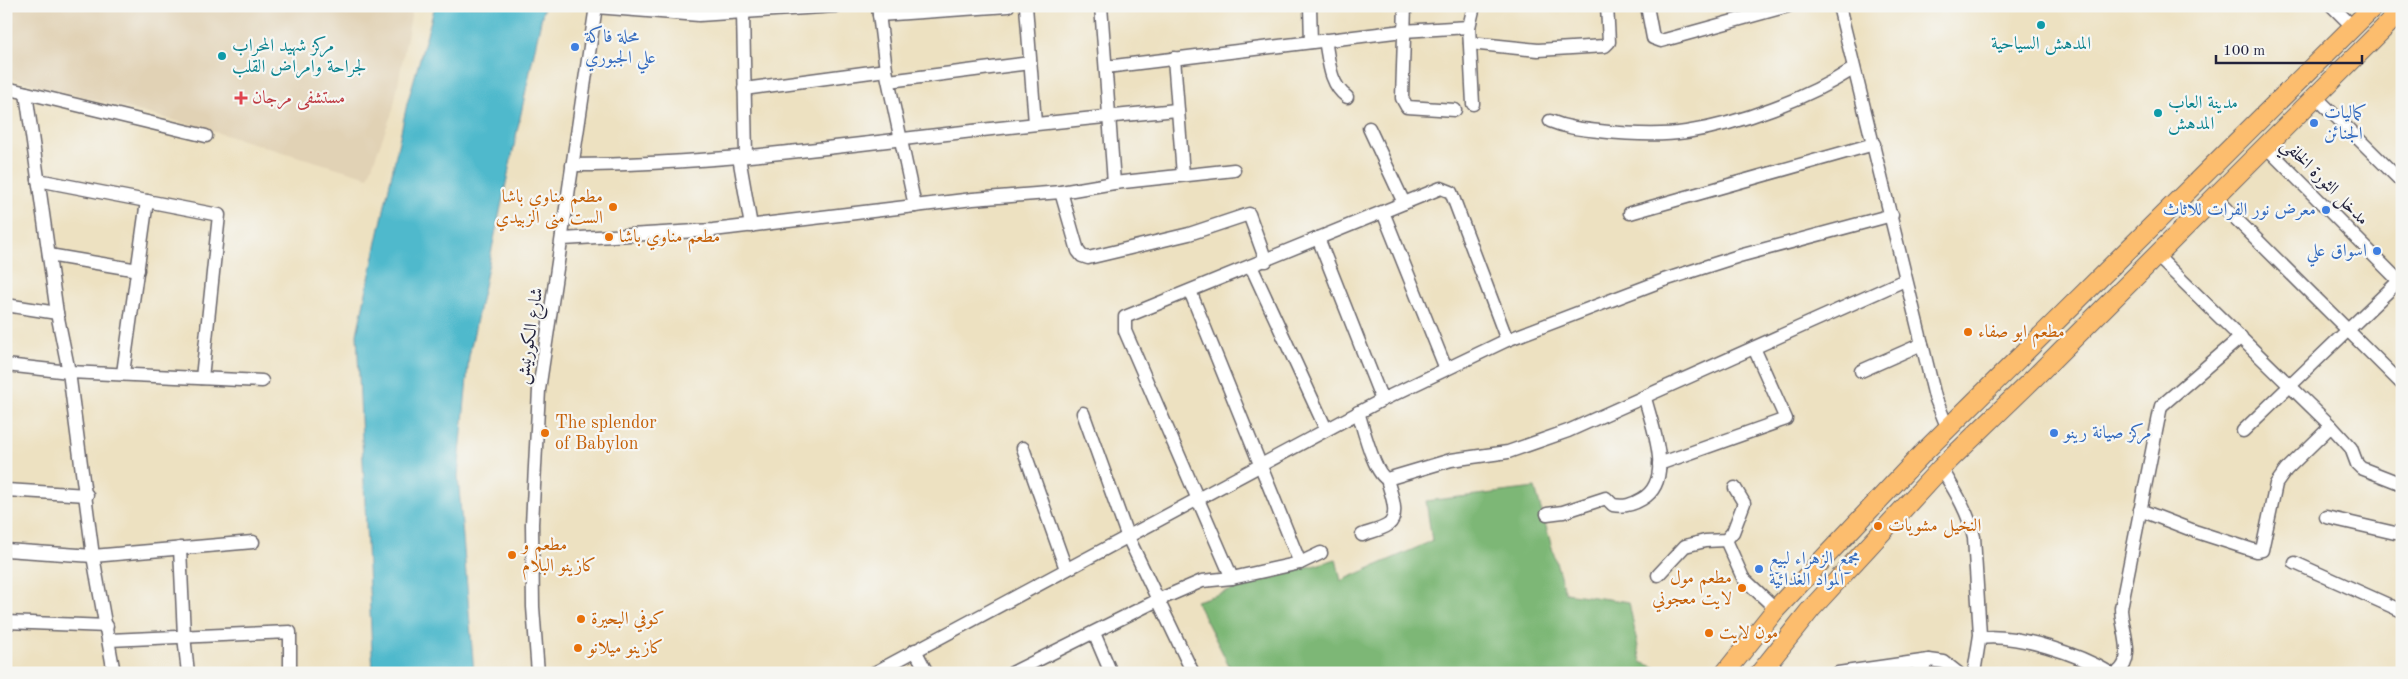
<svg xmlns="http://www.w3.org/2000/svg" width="2408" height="679" font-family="'Old Standard TT',Amiri,serif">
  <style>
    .built { fill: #e1d2b5 }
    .forest { fill: #7db776; stroke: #506c58 }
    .water { fill: #4fb9cc; stroke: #386e84 }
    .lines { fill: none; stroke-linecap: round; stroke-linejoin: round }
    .minor-casing { stroke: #69656a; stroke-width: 15 }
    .highway-casing { stroke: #69656a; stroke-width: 21 }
    .minor { stroke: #fff; stroke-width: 12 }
    .highway { stroke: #fcbd6e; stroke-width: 19 }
    .culture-dot { fill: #0f9aa8; stroke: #f6f6f2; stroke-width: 2 }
    .shop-dot { fill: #3f7fe0; stroke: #f6f6f2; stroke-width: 2 }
    .health-dot { fill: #e0444e; stroke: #f6f6f2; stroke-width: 2 }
    .food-dot { fill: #e8710a; stroke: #f6f6f2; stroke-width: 2 }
    .labels { text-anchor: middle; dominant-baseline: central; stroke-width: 4.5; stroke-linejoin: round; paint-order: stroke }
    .shop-label { font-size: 18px; fill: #366cbe; stroke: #f6f6f2; text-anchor: start }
    .culture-label { font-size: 18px; fill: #0d838f; stroke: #f6f6f2; text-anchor: start }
    .health-label { font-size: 18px; fill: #be3a42; stroke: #f6f6f2; text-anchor: start }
    .street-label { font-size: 18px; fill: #22223b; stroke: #f6f6f2 }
    .food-label { font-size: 18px; fill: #c56008; stroke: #f6f6f2; text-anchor: start }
  </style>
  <rect width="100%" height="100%" fill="#f6f6f2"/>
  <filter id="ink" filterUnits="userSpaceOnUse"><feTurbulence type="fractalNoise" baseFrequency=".02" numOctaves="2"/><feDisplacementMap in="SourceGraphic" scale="10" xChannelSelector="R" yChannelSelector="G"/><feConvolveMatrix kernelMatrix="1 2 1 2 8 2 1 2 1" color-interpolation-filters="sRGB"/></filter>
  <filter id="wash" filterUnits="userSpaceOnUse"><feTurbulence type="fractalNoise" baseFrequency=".0096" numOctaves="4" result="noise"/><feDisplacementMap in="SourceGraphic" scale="20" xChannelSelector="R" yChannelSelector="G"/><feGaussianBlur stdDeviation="1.12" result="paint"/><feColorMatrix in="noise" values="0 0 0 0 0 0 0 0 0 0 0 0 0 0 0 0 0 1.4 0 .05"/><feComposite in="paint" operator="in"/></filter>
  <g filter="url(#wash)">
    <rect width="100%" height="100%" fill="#ede1c1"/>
    <path class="built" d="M 9,6 L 413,6 L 393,110 L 368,177 L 184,123 L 6,77 L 6,25 Z"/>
    <path class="forest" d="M 1535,488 L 1565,593 L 1629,602 L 1641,662 L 1669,673 L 1233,673 L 1196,601 L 1336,559 L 1341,581 L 1432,541 L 1426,501 Z"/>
    <path class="water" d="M 435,6 L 544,6 L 469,356 L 458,476 L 474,673 L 373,673 L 357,334 L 407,104 Z"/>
  </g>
  <g filter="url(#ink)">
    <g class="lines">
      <g class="minor-casing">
        <g id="minor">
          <path d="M 878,6 L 886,70 L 915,206"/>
          <path d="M 1026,6 L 1035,123"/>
          <path d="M 1101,6 L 1114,183"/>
          <path d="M 1310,6 L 1311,42"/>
          <path d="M 1405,6 L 1402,98 L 1407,107 L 1455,110"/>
          <path d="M 1647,6 L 1653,38 L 1661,41 L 1788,6"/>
          <path d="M 1839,6 L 1935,397 L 1948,429"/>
          <path d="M 2332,6 L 2353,27"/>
          <path d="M 596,7 L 699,15 L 836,6"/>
          <path d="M 743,13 L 746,156"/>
          <path d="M 879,15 L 1008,6"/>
          <path d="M 1325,40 C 1329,60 1329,84 1347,97"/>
          <path d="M 1470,43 L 1538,50 L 1605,46 L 1609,42 L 1607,6"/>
          <path d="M 1174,58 L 1183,175"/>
          <path d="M 1106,67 L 1403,31 L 1469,27"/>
          <path d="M 889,81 L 1030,63"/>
          <path d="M 6,88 L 206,136"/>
          <path d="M 744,89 L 886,70"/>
          <path d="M 26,93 L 57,313 L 69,372 L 93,556 L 114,673"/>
          <path d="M 2315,96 L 2402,182"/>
          <path d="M 1473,104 L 1469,27 L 1474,6"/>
          <path d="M 1550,121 C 1567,128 1581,129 1599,131 C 1626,134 1659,136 1686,132 C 1740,124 1808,98 1853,69"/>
          <path d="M 1369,128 L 1404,203"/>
          <path d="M 2265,146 L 2402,284"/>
          <path d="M 739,157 L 751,226"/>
          <path d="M 572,165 C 689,165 805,151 920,137 C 1006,127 1091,118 1177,110"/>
          <path d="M 38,180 L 219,215 L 202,378"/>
          <path d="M 1061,192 L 1078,251 L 1082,256 L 1088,258 L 1189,234 L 1249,214 L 1266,261"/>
          <path d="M 2214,197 L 2402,384"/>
          <path d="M 1383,212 L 1446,369"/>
          <path d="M 1630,213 L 1874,144"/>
          <path d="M 1318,238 L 1382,400"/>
          <path d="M 563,239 L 713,230 L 973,199 L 1061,192 L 1114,183 L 1234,170"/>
          <path d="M 49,255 L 138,270"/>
          <path d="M 2156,255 L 2331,426 L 2351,448 L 2357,464 L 2361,468 L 2402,484"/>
          <path d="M 1251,266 L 1326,429"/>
          <path d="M 1190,291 L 1300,563"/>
          <path d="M 6,305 L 57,313"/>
          <path d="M 6,365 L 69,372 L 262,381"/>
          <path d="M 1861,371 L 1922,344"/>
          <path d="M 123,373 L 147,201"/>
          <path d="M 1358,412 C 1363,427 1374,474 1387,479 L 1451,460 L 1508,452 L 1568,431 L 1905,280"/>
          <path d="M 1083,413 L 1127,535 L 1193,673"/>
          <path d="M 2243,431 L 2402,278"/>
          <path d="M 1023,448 L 1066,569"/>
          <path d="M 1659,464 L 1786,419 L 1754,348"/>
          <path d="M 1941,468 C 1955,491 1968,511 1974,537 L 1980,635 L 1974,673"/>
          <path d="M 6,490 L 87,495"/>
          <path d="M 2140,510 L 2197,532 L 2256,551 L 2262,550 L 2276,484 L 2286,470 L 2331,426"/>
          <path d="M 1547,514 L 1563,512 L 1606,498 L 1613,505 C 1624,507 1632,505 1642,499 C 1675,480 1652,427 1645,398"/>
          <path d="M 2326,517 L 2395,533 L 2402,531"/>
          <path d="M 1362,535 C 1369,532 1381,530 1388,525 C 1401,515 1390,492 1387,479"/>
          <path d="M 1726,540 L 1743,578 L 1776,609"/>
          <path d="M 180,548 L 184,636 L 188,673"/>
          <path d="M 6,550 L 93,556 L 253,542"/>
          <path d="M 2295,563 L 2402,611"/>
          <path d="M 1658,575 L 1685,546 L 1705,541 L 1726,540 L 1733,532 L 1744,503 L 1735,488"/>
          <path d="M 1232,578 L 1125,331 L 1125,317 L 1441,188 L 1451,192 L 1507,340"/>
          <path d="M 6,622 L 107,626"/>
          <path d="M 1094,633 L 1111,673"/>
          <path d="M 1980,638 C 2016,633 2079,654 2110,673"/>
          <path d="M 109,640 L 290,632 L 290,673"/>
          <path d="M 915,650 L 927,673"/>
          <path d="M 1768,663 L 1781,673"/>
          <path d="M 538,673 L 533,607 L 532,524 L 539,390 L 596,6"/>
          <path d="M 874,673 L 1382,400 L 1507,340 L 1664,280 L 1739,256 L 1892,215"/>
          <path d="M 1012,673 L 1158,600 L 1202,581 L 1232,578 L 1300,563 L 1321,553"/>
          <path d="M 1838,673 L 1929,660 L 1944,662 L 1958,673"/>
          <path d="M 1917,673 L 1929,660"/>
          <path d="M 2117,673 C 2137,658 2121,629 2121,608 L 2161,406 L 2241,337"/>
        </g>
      </g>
      <g class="highway-casing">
        <g id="highway">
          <path d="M 1725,673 L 1776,609 L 1923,453 L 2374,6"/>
          <path d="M 1760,673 L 1811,609 L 1941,468 L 2034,378 L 2402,10"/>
        </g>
      </g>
      <use href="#minor" class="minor"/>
      <use href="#highway" class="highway"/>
    </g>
  </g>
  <g class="culture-dot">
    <circle cx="2041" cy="25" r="5"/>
    <circle cx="222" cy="56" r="5"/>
    <circle cx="2158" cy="113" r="5"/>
  </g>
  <g class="shop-dot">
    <circle cx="575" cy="47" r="5"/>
    <circle cx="2314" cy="123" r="5"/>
    <circle cx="2326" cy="210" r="5"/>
    <circle cx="2377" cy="251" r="5"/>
    <circle cx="2054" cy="433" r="5"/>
    <circle cx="1759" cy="569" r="5"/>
  </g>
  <path class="health-dot" d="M238.5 90.5h5v5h5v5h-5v5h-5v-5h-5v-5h5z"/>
  <g class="food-dot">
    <circle cx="613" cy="207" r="5"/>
    <circle cx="609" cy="237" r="5"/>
    <circle cx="1968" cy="332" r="5"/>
    <circle cx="545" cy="433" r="5"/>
    <circle cx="1878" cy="526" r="5"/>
    <circle cx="512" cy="555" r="5"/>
    <circle cx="1742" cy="588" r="5"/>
    <circle cx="581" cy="619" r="5"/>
    <circle cx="1709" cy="633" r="5"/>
    <circle cx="578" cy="648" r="5"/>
  </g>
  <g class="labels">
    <g class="shop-label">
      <text x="585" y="37">محلة فاكة<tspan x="585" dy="21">علي الجبوري</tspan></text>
      <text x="2324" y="113">كماليات<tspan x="2324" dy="21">الجنائن</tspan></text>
      <text x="2316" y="210" text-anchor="end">معرض نور الفرات للاثاث</text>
      <text x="2367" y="251" text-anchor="end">اسواق علي</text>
      <text x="2064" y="433">مركز صيانة رينو</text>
      <text x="1769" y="559">مجمع الزهراء لبيع<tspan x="1769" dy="21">المواد الغذائية</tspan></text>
    </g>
    <g class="culture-label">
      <text x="2041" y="44" text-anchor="middle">المدهش السياحية</text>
      <text x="232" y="46">مركز شهيد المحراب<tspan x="232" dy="21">لجراحة وامراض القلب</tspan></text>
      <text x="2168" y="103">مدينة العاب<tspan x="2168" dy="21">المدهش</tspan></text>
    </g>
    <g class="health-label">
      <text x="252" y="98">مستشفى مرجان</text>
    </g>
    <g class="street-label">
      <text transform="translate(2325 182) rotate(45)">مدخل الثورة الخلفي</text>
      <text transform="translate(530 336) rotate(-81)">شارع الكورنيش</text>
    </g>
    <g class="food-label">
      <text x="603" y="197" text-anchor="end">مطعم مناوي باشا<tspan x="603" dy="21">الست منى الزبيدي</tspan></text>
      <text x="619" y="237">مطعم مناوي باشا</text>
      <text x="1978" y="332">مطعم ابو صفاء</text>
      <text x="555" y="423">The splendor<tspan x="555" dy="21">of Babylon</tspan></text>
      <text x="1888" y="526">النخيل مشويات</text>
      <text x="522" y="545">مطعم و<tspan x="522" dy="21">كازينو البلام</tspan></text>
      <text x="1732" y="578" text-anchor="end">مطعم مول<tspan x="1732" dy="21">لايت معجوني</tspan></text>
      <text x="591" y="619">كوفي البحيرة</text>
      <text x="1719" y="633">مون لايت</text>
      <text x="588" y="648">كازينو ميلانو</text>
    </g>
  </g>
  <rect width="2408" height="679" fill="none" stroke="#f6f6f2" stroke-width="25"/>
  <path d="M2216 55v8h146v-8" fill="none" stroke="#22223b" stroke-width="2.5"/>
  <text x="2223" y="55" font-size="15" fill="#22223b" stroke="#f6f6f2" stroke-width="4" paint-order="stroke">100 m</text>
</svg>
